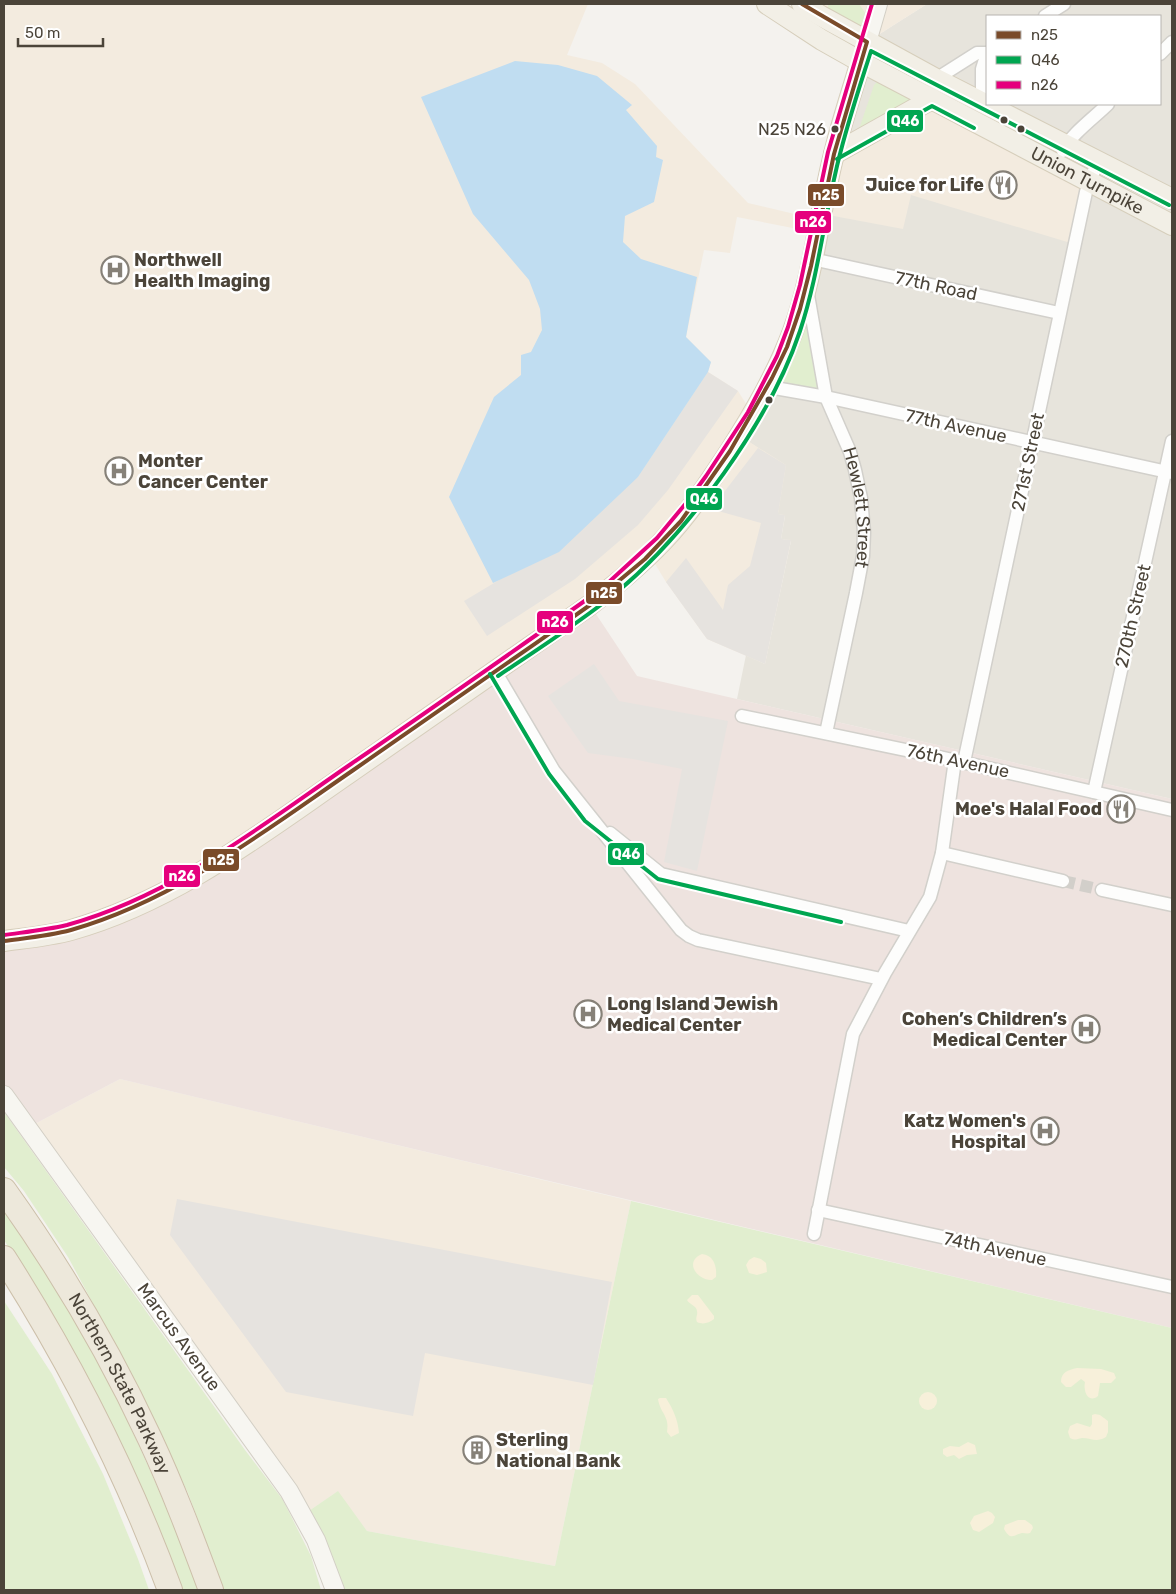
<svg xmlns="http://www.w3.org/2000/svg" width="1176" height="1594" font-family="Rubik,sans-serif">
  <style>
    .residential { fill: #e7e4dc; fill-rule: evenodd }
    .commercial { fill: #f3ebdf }
    .medical { fill: #eee3df }
    .green { fill: #e1eecf }
    .sand { fill: #f7f0da }
    .parking { fill: #e6e3df }
    .water { fill: #c0ddf1 }
    .lines { fill: none; stroke-linecap: round; stroke-linejoin: round }
    .minor-tunnel { stroke: #d2cfca; stroke-width: 12; stroke-dasharray: 12 6; stroke-linecap: butt }
    .minor-casing { stroke: #d2d0cb; stroke-width: 15 }
    .secondary-casing { stroke: #d3cfc5; stroke-width: 20 }
    .primary-casing { stroke: #d6cebb; stroke-width: 22 }
    .motorway-casing { stroke: #ccbfa9; stroke-width: 26 }
    .minor { stroke: #fdfdfc; stroke-width: 12 }
    .secondary { stroke: #f7f6f1; stroke-width: 18 }
    .primary { stroke: #f2efe6; stroke-width: 20 }
    .motorway { stroke: #ede8db; stroke-width: 24 }
    .bus-1-casing { stroke: #fff; stroke-width: 8 }
    .bus-2-casing { stroke: #fff; stroke-width: 8 }
    .bus-3-casing { stroke: #fff; stroke-width: 8 }
    .bus-1 { stroke: #7a4b2a; stroke-width: 4 }
    .bus-2 { stroke: #00a651; stroke-width: 4 }
    .bus-3 { stroke: #e5007d; stroke-width: 4 }
    .bus-dot { fill: #4b4439; stroke: #fff; stroke-width: 2 }
    .labels { text-anchor: middle; dominant-baseline: central; stroke-width: 5; stroke-linejoin: round; paint-order: stroke }
    .bus-label { font-size: 17px; fill: #4b4439; stroke: #fff; text-anchor: end }
    .street-label { font-size: 18px; fill: #4b4439; stroke: #fff }
    .poi-label { font-size: 18px; font-weight: bold; fill: #4b4439; stroke: #fff; text-anchor: end }
    .line-badge { stroke: #fff; stroke-width: 2 }
    .badge-label { font-size: 14px; text-anchor: middle; font-weight: bold; fill: #fff }
  </style>
  <rect width="100%" height="100%" fill="#f4f2ee"/>
  <path class="residential" d="M 927,4 L 1172,4 L 1172,799 L 737,699 L 746,655 L 765,664 L 791,541 L 781,539 L 785,516 L 778,514 L 758,448 L 740,436 L 769,387 L 867,42 ZM 987,16 L 1160,16 L 1160,104 L 987,104 Z"/>
  <g class="commercial">
    <path d="M 4,4 L 588,4 L 567,55 L 602,63 L 635,84 L 748,203 L 820,220 L 818,233 L 737,217 L 730,253 L 704,250 L 686,337 L 711,362 L 708,372 L 738,391 L 753,415 L 740,436 L 786,465 L 778,514 L 785,515 L 781,539 L 791,540 L 765,664 L 707,639 L 666,582 L 649,554 L 155,898 L 4,941 Z"/>
    <path d="M 802,4 L 927,4 L 867,42 Z"/>
    <path d="M 932,99 L 1089,181 L 1074,244 L 911,195 L 903,229 L 823,214 L 834,154 Z"/>
    <path d="M 120,1079 L 631,1201 L 555,1566 L 367,1531 L 337,1492 L 303,1515 L 27,1128 Z"/>
  </g>
  <path class="medical" d="M 590,605 L 637,676 L 1172,799 L 1172,1328 L 456,1159 L 120,1079 L 27,1128 L 4,1095 L 4,950 L 155,898 Z"/>
  <g class="green">
    <path d="M 828,4 L 859,4 L 873,24 L 867,42 L 829,21 Z"/>
    <path d="M 877,82 L 882,83 L 913,99 L 858,132 L 874,85 Z"/>
    <path d="M 806,286 L 826,397 L 769,387 Z"/>
    <path d="M 4,1112 L 245,1450 L 283,1500 L 311,1556 L 321,1590 L 224,1590 L 188,1493 L 133,1378 L 68,1257 L 24,1191 L 4,1167 Z"/>
    <path d="M 631,1201 L 1172,1328 L 1172,1590 L 335,1590 L 303,1515 L 338,1491 L 367,1531 L 555,1566 Z"/>
    <path d="M 4,1208 C 26,1243 52,1277 72,1314 C 122,1403 163,1495 199,1590 L 180,1590 L 111,1425 L 64,1335 L 4,1240 Z"/>
    <path d="M 4,1301 L 52,1374 L 103,1474 L 138,1559 L 149,1590 L 4,1590 Z"/>
  </g>
  <g class="sand">
    <path d="M 702,1254 C 714,1255 717,1267 716,1277 L 712,1280 C 698,1281 683,1262 702,1254 Z"/>
    <path d="M 754,1257 L 761,1259 L 766,1263 L 767,1272 L 757,1275 L 749,1273 L 746,1265 L 749,1260 Z"/>
    <path d="M 692,1295 L 698,1295 L 714,1316 L 714,1319 C 709,1323 703,1325 697,1322 C 695,1317 698,1316 697,1311 C 697,1306 689,1304 687,1300 Z"/>
    <path d="M 1077,1368 L 1101,1369 L 1114,1373 L 1116,1378 L 1111,1383 L 1100,1383 L 1098,1396 C 1088,1404 1083,1391 1085,1382 L 1081,1379 L 1071,1387 L 1066,1387 L 1061,1382 C 1061,1372 1068,1370 1077,1368 Z"/>
    <circle cx="928" cy="1401" r="9"/>
    <path d="M 660,1398 L 666,1398 C 673,1409 678,1420 679,1433 L 671,1437 L 667,1432 C 670,1416 660,1413 658,1399 Z"/>
    <path d="M 1095,1414 L 1100,1415 L 1108,1421 L 1108,1432 L 1106,1437 C 1096,1443 1092,1438 1082,1438 C 1076,1439 1076,1441 1070,1438 L 1068,1432 L 1070,1426 L 1077,1423 L 1090,1427 L 1092,1424 L 1092,1415 Z"/>
    <path d="M 968,1442 L 975,1445 L 977,1454 L 967,1455 L 959,1459 L 954,1455 L 947,1457 L 943,1454 L 943,1449 L 950,1446 L 959,1447 Z"/>
    <path d="M 988,1511 L 992,1513 L 995,1517 L 993,1523 L 979,1532 L 973,1530 L 970,1523 L 974,1516 Z"/>
    <path d="M 1018,1520 L 1025,1520 L 1032,1525 L 1033,1528 L 1030,1533 C 1028,1534 1025,1533 1022,1533 C 1013,1535 1011,1541 1004,1529 L 1005,1525 Z"/>
  </g>
  <g class="parking">
    <path d="M 708,372 L 738,391 L 668,490 L 638,525 L 575,579 L 487,636 L 464,601 L 511,573 L 638,477 Z"/>
    <path d="M 758,448 L 786,465 L 778,514 L 785,515 L 781,539 L 791,540 L 765,664 L 707,639 L 666,582 L 686,558 L 723,610 L 728,585 L 750,566 L 761,523 L 711,509 Z"/>
    <path d="M 594,664 L 619,701 L 728,721 L 697,871 L 664,862 L 682,769 L 633,759 L 588,753 L 548,696 Z"/>
    <path d="M 177,1199 L 612,1282 L 593,1385 L 425,1353 L 413,1416 L 286,1392 L 170,1235 Z"/>
  </g>
  <path class="water" d="M 515,61 L 558,65 L 597,76 L 632,105 L 626,110 L 657,146 L 656,157 L 663,160 L 654,202 L 625,216 L 623,242 L 641,259 L 697,277 L 686,337 L 711,362 L 708,372 L 638,477 L 559,552 L 493,583 L 449,497 L 494,397 L 521,375 L 521,355 L 531,352 L 542,330 L 540,309 L 529,280 L 473,214 L 421,97 Z"/>
  <g class="lines">
    <path class="minor-tunnel" d="M 1063,881 L 1102,890"/>
    <g class="minor-casing">
      <g id="minor">
        <path d="M 1045,16 L 1064,4"/>
        <path d="M 1160,54 L 1172,42"/>
        <path d="M 936,79 L 977,53 L 987,53"/>
        <path d="M 982,103 L 982,69 L 987,53"/>
        <path d="M 1063,151 C 1070,135 1095,117 1108,104"/>
        <path d="M 812,259 L 1059,313"/>
        <path id="s1" d="M 808,295 L 826,397 L 850,452 L 855,470 L 861,498 L 864,532 L 863,556 L 856,593 L 826,733"/>
        <path d="M 769,387 L 826,397 L 1172,473"/>
        <path d="M 495,671 L 554,771 L 681,930 L 689,936 L 698,940 L 881,979"/>
        <path d="M 742,716 L 944,758 L 1172,810"/>
        <path d="M 964,762 L 1086,192 L 1097,163"/>
        <path d="M 1094,792 L 1172,441"/>
        <path d="M 610,833 L 661,874 L 909,931"/>
        <path d="M 942,853 L 1063,881"/>
        <path d="M 1102,890 L 1172,905"/>
        <path d="M 818,1210 L 1172,1287"/>
        <path d="M 814,1234 L 853,1034 L 885,973 L 930,897 L 942,853 L 955,760"/>
      </g>
    </g>
    <g class="secondary-casing">
      <g id="secondary">
        <path d="M 867,42 L 878,4"/>
        <path d="M 4,1095 L 289,1491 L 316,1540 L 335,1590"/>
      </g>
    </g>
    <g class="primary-casing">
      <g id="primary">
        <path id="s2" d="M 767,4 L 822,40 L 861,62 L 1172,225"/>
        <path d="M 802,4 L 821,16 L 936,79 L 1172,199"/>
        <path d="M 834,154 L 932,99"/>
        <path d="M 4,941 C 26,938 49,936 71,930 C 175,901 262,833 349,773 C 430,717 510,661 590,605 C 615,585 640,565 662,542 C 688,515 709,483 730,451 C 754,413 777,374 793,331 C 814,274 819,213 834,154 C 843,116 856,79 867,42"/>
      </g>
    </g>
    <g class="motorway-casing">
      <g id="motorway">
        <path id="s3" d="M 4,1190 C 60,1268 109,1351 150,1439 C 173,1488 192,1539 211,1590"/>
        <path d="M 4,1258 C 71,1363 127,1473 170,1590"/>
      </g>
    </g>
    <use href="#minor" class="minor"/>
    <use href="#secondary" class="secondary"/>
    <use href="#primary" class="primary"/>
    <use href="#motorway" class="motorway"/>
    <g class="bus-1-casing">
      <path id="bus-1" d="M 4,941 C 26,938 49,936 71,930 C 176,900 263,832 352,771 C 431,716 511,661 590,605 L 645,559 L 681,521 L 730,451 L 772,378 L 787,347 L 800,309 L 811,266 L 834,154 L 867,42 L 802,4"/>
    </g>
    <g class="bus-2-casing">
      <g id="bus-2">
        <path d="M 837,159 L 932,106 L 974,128"/>
        <path d="M 490,674 L 549,774 L 585,821 L 658,879 L 841,922"/>
        <path d="M 498,676 C 538,649 579,623 616,593 C 689,532 770,421 800,331 C 817,280 823,227 835,175 C 844,133 858,92 871,51 L 1169,205"/>
      </g>
    </g>
    <g class="bus-3-casing">
      <path id="bus-3" d="M 4,935 C 25,932 46,930 67,925 C 173,896 262,825 351,764 C 430,710 508,655 586,600 L 610,581 L 657,538 L 687,502 L 706,476 L 748,412 L 777,356 L 788,327 L 800,285 L 828,152 L 872,4"/>
    </g>
    <use href="#bus-1" class="bus-1"/>
    <use href="#bus-2" class="bus-2"/>
    <use href="#bus-3" class="bus-3"/>
  </g>
  <defs>
    <g id="restaurant-ring" transform="scale(1.4375)"><circle r="9.5" fill="#fff" stroke="#868178" stroke-width="1.5"/><path d="M-5-6h1v4h1v-4h1v4h1v-4h1v5L-1.5 .5V6h-2V.5L-5-1ZM5-6V6H3V1.5H1.5Q1.5-4 5-6Z" fill="#868178"/></g>
    <g id="hospital-ring" transform="scale(1.4375)"><circle r="9.5" fill="#fff" stroke="#868178" stroke-width="1.5"/><path d="M-5-5h3v3.5h4V-5h3V5h-3V1.5h-4V5h-3Z" fill="#868178"/></g>
    <g id="building-ring" transform="scale(1.4375)"><circle r="9.5" fill="#fff" stroke="#868178" stroke-width="1.5"/><path d="M-4-6H4V6H1V3H-1V6H-4ZM-2.5-4.3h1.7v1.8h-1.7ZM.8-4.3h1.7v1.8H.8ZM-2.5-1h1.7V.8h-1.7ZM.8-1h1.7V.8H.8Z" fill="#868178"/></g>
  </defs>
  <g fill-rule="evenodd">
    <use href="#restaurant-ring" x="1003" y="185"/>
    <use href="#hospital-ring" x="115" y="270"/>
    <use href="#hospital-ring" x="119" y="471"/>
    <use href="#restaurant-ring" x="1121" y="809"/>
    <use href="#hospital-ring" x="588" y="1014"/>
    <use href="#hospital-ring" x="1086" y="1029"/>
    <use href="#hospital-ring" x="1045" y="1131"/>
    <use href="#building-ring" x="477" y="1450"/>
  </g>
  <g class="bus-dot">
    <circle cx="1004" cy="120" r="4.5"/>
    <circle cx="835" cy="129" r="4.5"/>
    <circle cx="1021" cy="129" r="4.5"/>
    <circle cx="769" cy="400" r="4.5"/>
  </g>
  <g class="labels">
    <g class="bus-label">
      <text x="826" y="129">N25 N26</text>
    </g>
    <g class="street-label">
      <text stroke="none"><textPath href="#s2" startOffset="366">Union Turnpike</textPath></text>
      <text transform="translate(936 286) rotate(12)">77th Road</text>
      <text transform="translate(956 426) rotate(12)">77th Avenue</text>
      <text transform="translate(1028 462) rotate(-78)">271st Street</text>
      <text stroke="none"><textPath href="#s1" startOffset="220">Hewlett Street</textPath></text>
      <text transform="translate(1133 616) rotate(-77)">270th Street</text>
      <text transform="translate(958 761) rotate(12)">76th Avenue</text>
      <text transform="translate(995 1249) rotate(12)">74th Avenue</text>
      <text transform="translate(179 1337) rotate(54)">Marcus Avenue</text>
      <text stroke="none"><textPath href="#s3" startOffset="226">Northern State Parkway</textPath></text>
    </g>
    <g class="poi-label">
      <text x="984" y="185">Juice for Life</text>
      <text x="134" y="260" text-anchor="start">Northwell<tspan x="134" dy="21">Health Imaging</tspan></text>
      <text x="138" y="461" text-anchor="start">Monter<tspan x="138" dy="21">Cancer Center</tspan></text>
      <text x="1102" y="809">Moe's Halal Food</text>
      <text x="607" y="1004" text-anchor="start">Long Island Jewish<tspan x="607" dy="21">Medical Center</tspan></text>
      <text x="1067" y="1019">Cohen’s Children’s<tspan x="1067" dy="21">Medical Center</tspan></text>
      <text x="1026" y="1121">Katz Women's<tspan x="1026" dy="21">Hospital</tspan></text>
      <text x="496" y="1440" text-anchor="start">Sterling<tspan x="496" dy="21">National Bank</tspan></text>
    </g>
  </g>
  <g class="line-badge">
    <rect x="886" y="109" width="38" height="24" rx="5" fill="#00a651"/>
    <rect x="807" y="183" width="38" height="24" rx="5" fill="#7a4b2a"/>
    <rect x="794" y="210" width="38" height="24" rx="5" fill="#e5007d"/>
    <rect x="685" y="487" width="38" height="24" rx="5" fill="#00a651"/>
    <rect x="585" y="581" width="38" height="24" rx="5" fill="#7a4b2a"/>
    <rect x="536" y="610" width="38" height="24" rx="5" fill="#e5007d"/>
    <rect x="607" y="842" width="38" height="24" rx="5" fill="#00a651"/>
    <rect x="202" y="848" width="38" height="24" rx="5" fill="#7a4b2a"/>
    <rect x="163" y="864" width="38" height="24" rx="5" fill="#e5007d"/>
  </g>
  <g class="badge-label">
    <text x="905" y="126">Q46</text>
    <text x="826" y="200">n25</text>
    <text x="813" y="227">n26</text>
    <text x="704" y="504">Q46</text>
    <text x="604" y="598">n25</text>
    <text x="555" y="627">n26</text>
    <text x="626" y="859">Q46</text>
    <text x="221" y="865">n25</text>
    <text x="182" y="881">n26</text>
  </g>
  <rect width="1176" height="1594" fill="none" stroke="#4b4439" stroke-width="10"/>
  <rect x="986" y="15" width="175" height="90" fill="#ffffff" stroke="#b7b4b0"/>
  <rect x="996" y="31" width="25" height="8" fill="#7a4b2a" stroke="#b7b4b0"/>
  <text x="1031" y="40" font-size="15" fill="#4b4439">n25</text>
  <rect x="996" y="56" width="25" height="8" fill="#00a651" stroke="#b7b4b0"/>
  <text x="1031" y="65" font-size="15" fill="#4b4439">Q46</text>
  <rect x="996" y="81" width="25" height="8" fill="#e5007d" stroke="#b7b4b0"/>
  <text x="1031" y="90" font-size="15" fill="#4b4439">n26</text>
  <path d="M18 38v8h85v-8" fill="none" stroke="#4b4439" stroke-width="2.5"/>
  <text x="25" y="38" font-size="15" fill="#4b4439" stroke="#ffffff" stroke-width="4" paint-order="stroke">50 m</text>
</svg>
